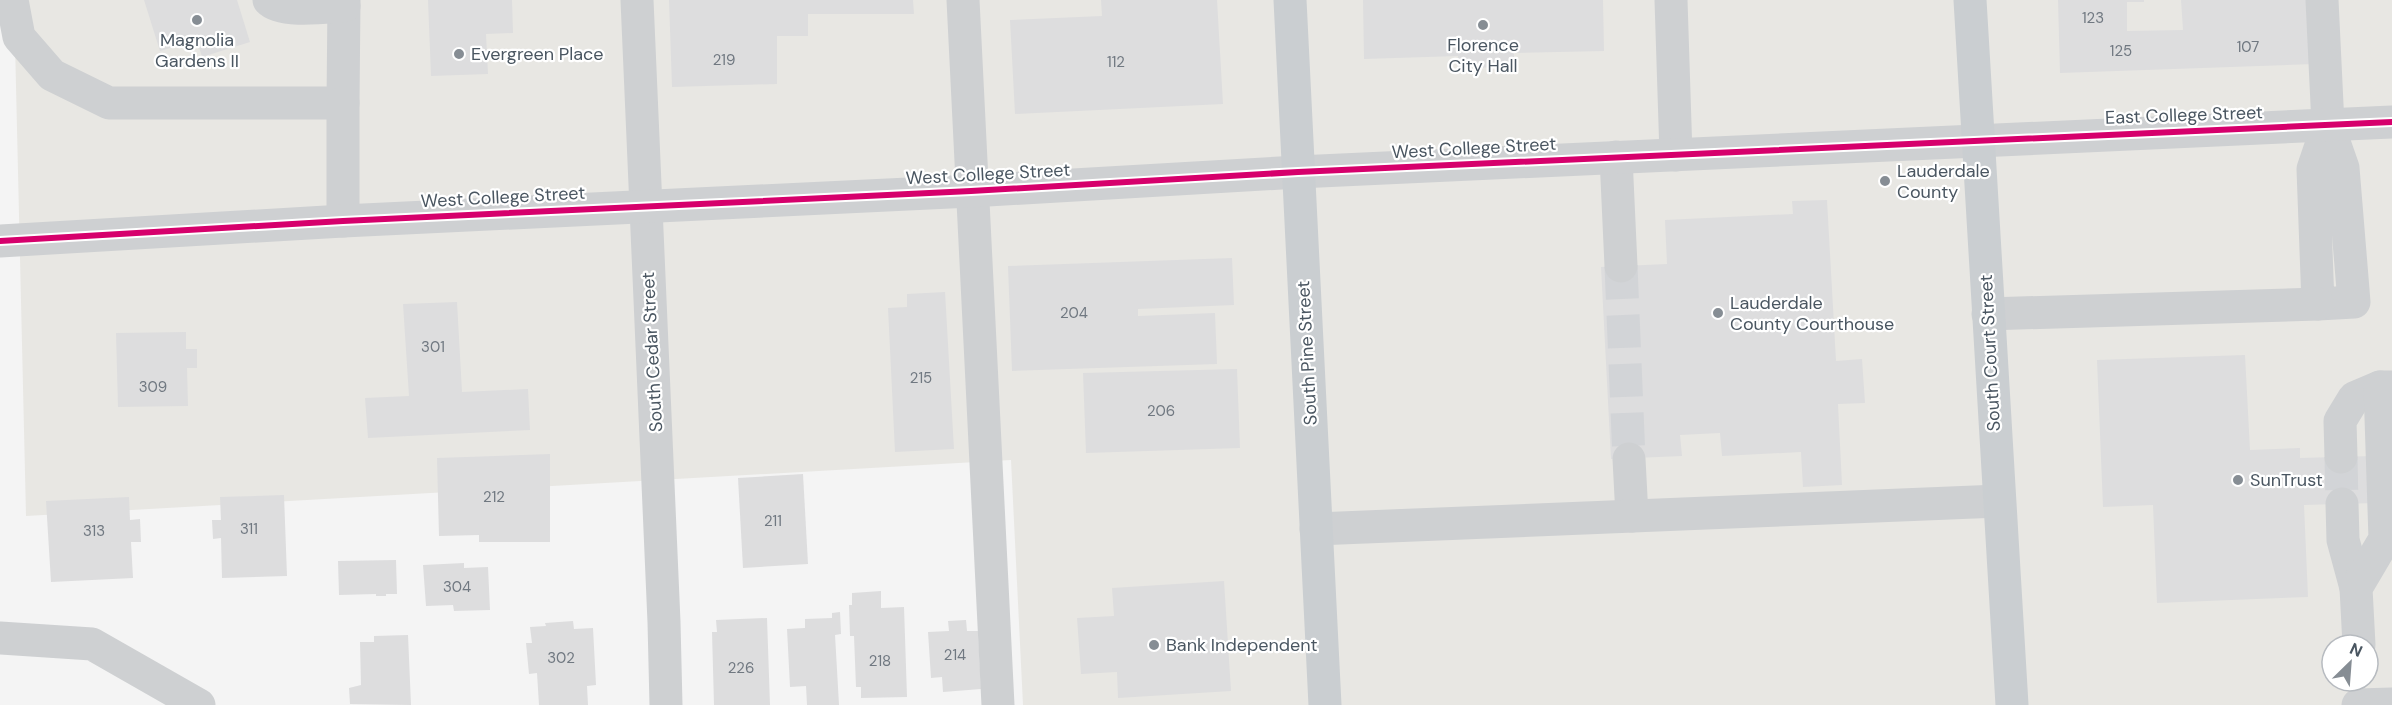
<svg xmlns="http://www.w3.org/2000/svg" width="2392" height="705" font-family="'DM Sans',sans-serif">
  <style>
    .commercial { fill: #e8e7e3; fill-rule: evenodd }
    .building { fill: #ddddde }
    .lines { fill: none; stroke-linecap: round; stroke-linejoin: round }
    .minor-tunnel { stroke: #d2d4d7; stroke-width: 33; stroke-dasharray: 33 16; stroke-linecap: butt }
    .minor { stroke: #ced0d2; stroke-width: 33 }
    .major { stroke: #caced1; stroke-width: 33 }
    .cycleway-casing { stroke: #fff; stroke-width: 10 }
    .cycleway { stroke: #d6006c; stroke-width: 6 }
    .poi-dot { fill: #868d94; stroke: #fff; stroke-width: 2 }
    .labels { text-anchor: middle; dominant-baseline: central; stroke-width: 4.5; stroke-linejoin: round; paint-order: stroke }
    .number-label { font-size: 15px; fill: #707881 }
    .poi-label { font-size: 18px; fill: #4a5661; stroke: #fff; text-anchor: start }
    .street-label { font-size: 18px; fill: #4a5661; stroke: #fff }
  </style>
  <rect width="100%" height="100%" fill="#f4f4f4"/>
  <path class="commercial" d="M 14,0 L 2392,0 L 2392,705 L 1023,705 L 1011,460 L 26,516 ZM 2332,645 L 2368,645 L 2368,681 L 2332,681 Z"/>
  <g class="building">
    <path d="M 144,0 L 237,0 L 250,42 L 202,57 L 197,40 L 160,51 Z"/>
    <path d="M 428,0 L 512,0 L 513,33 L 486,34 L 488,74 L 431,76 Z"/>
    <path d="M 669,0 L 913,0 L 914,14 L 808,14 L 808,36 L 777,36 L 777,84 L 672,87 Z"/>
    <path d="M 1101,0 L 1217,0 L 1223,104 L 1015,114 L 1010,20 L 1102,16 Z"/>
    <path d="M 1363,0 L 1603,0 L 1604,51 L 1514,53 L 1514,67 L 1458,68 L 1458,56 L 1364,59 Z"/>
    <path d="M 2058,0 L 2144,0 L 2144,2 L 2127,2 L 2127,31 L 2183,30 L 2181,0 L 2311,0 L 2314,64 L 2060,73 Z"/>
    <path d="M 1827,200 L 1836,361 L 1862,359 L 1865,403 L 1838,404 L 1842,485 L 1803,487 L 1801,452 L 1722,456 L 1720,433 L 1680,435 L 1682,456 L 1611,459 L 1601,267 L 1667,264 L 1665,220 L 1793,214 L 1792,201 Z"/>
    <path d="M 1232,258 L 1234,305 L 1138,309 L 1138,316 L 1215,313 L 1217,364 L 1012,371 L 1008,266 Z"/>
    <path d="M 945,292 L 954,449 L 895,452 L 888,308 L 907,307 L 907,294 Z"/>
    <path d="M 457,302 L 462,392 L 528,389 L 530,430 L 368,438 L 365,398 L 409,396 L 403,304 Z"/>
    <path d="M 186,332 L 186,349 L 197,349 L 197,368 L 187,368 L 188,406 L 118,407 L 116,333 Z"/>
    <path d="M 2245,355 L 2250,450 L 2300,448 L 2300,458 L 2372,456 L 2375,503 L 2304,505 L 2308,597 L 2157,603 L 2153,505 L 2103,507 L 2097,360 Z"/>
    <path d="M 1237,369 L 1240,448 L 1086,453 L 1083,373 Z"/>
    <path d="M 550,454 L 550,542 L 479,542 L 479,535 L 439,536 L 437,458 Z"/>
    <path d="M 803,474 L 808,564 L 743,568 L 738,478 Z"/>
    <path d="M 284,495 L 287,576 L 222,578 L 221,538 L 213,539 L 212,520 L 221,520 L 220,497 Z"/>
    <path d="M 129,497 L 130,520 L 140,519 L 141,542 L 131,542 L 133,578 L 51,582 L 46,501 Z"/>
    <path d="M 396,560 L 397,594 L 386,594 L 386,596 L 376,596 L 376,594 L 339,595 L 338,561 Z"/>
    <path d="M 464,563 L 464,568 L 488,567 L 490,610 L 454,611 L 453,605 L 426,606 L 423,565 Z"/>
    <path d="M 1224,581 L 1231,691 L 1118,698 L 1117,672 L 1081,674 L 1077,618 L 1114,616 L 1112,588 Z"/>
    <path d="M 881,591 L 881,608 L 904,607 L 907,697 L 861,698 L 861,687 L 856,687 L 854,636 L 850,636 L 849,605 L 852,605 L 852,593 Z"/>
    <path d="M 840,612 L 841,634 L 835,635 L 839,705 L 807,705 L 806,686 L 790,687 L 787,629 L 805,628 L 805,619 L 832,618 L 832,613 Z"/>
    <path d="M 767,618 L 770,705 L 714,705 L 712,632 L 717,632 L 716,620 Z"/>
    <path d="M 966,620 L 967,631 L 978,631 L 981,689 L 943,692 L 942,677 L 931,678 L 928,632 L 949,631 L 948,621 Z"/>
    <path d="M 573,621 L 574,629 L 593,628 L 596,685 L 587,686 L 588,705 L 539,705 L 537,673 L 529,674 L 526,643 L 532,643 L 530,627 L 546,626 L 545,623 Z"/>
    <path d="M 408,635 L 411,705 L 350,704 L 349,688 L 361,685 L 360,642 L 374,642 L 374,636 Z"/>
  </g>
  <g class="lines">
    <g class="minor-tunnel">
      <path d="M 1621,266 L 1629,459"/>
      <path d="M 2341,457 L 2342,504"/>
    </g>
    <g class="minor">
      <path d="M 12,0 L 19,37 L 52,75 L 109,103 L 343,103 L 344,0"/>
      <path d="M 269,0 C 281,13 327,7 344,6"/>
      <path d="M 637,0 L 664,622 L 666,705"/>
      <path d="M 963,0 L 998,705"/>
      <path d="M 1671,0 L 1676,155"/>
      <path d="M 2322,0 L 2328,125 L 2343,168 L 2354,302 L 2318,304 L 2313,169 L 2328,125"/>
      <path d="M 1616,157 L 1621,266"/>
      <path d="M 343,221 L 343,103"/>
      <path d="M 0,241 L 343,221 L 971,191 L 1298,172 L 2392,122"/>
      <path d="M 1988,314 L 2318,304"/>
      <path d="M 2341,457 L 2340,421 L 2354,398 L 2380,387"/>
      <path d="M 1629,459 L 1632,516"/>
      <path d="M 2342,504 L 2343,540 L 2356,588"/>
      <path d="M 1316,529 L 1999,501"/>
      <path d="M 0,638 L 92,644 L 199,705"/>
      <path d="M 2359,645 L 2356,588 L 2385,539 L 2380,387 L 2392,387"/>
      <path d="M 2358,705 L 2392,704"/>
    </g>
    <g class="major">
      <path d="M 1290,0 L 1325,705"/>
      <path d="M 1970,0 L 2012,705"/>
    </g>
    <g class="cycleway-casing">
      <path id="cycleway" d="M 0,241 L 343,221 L 971,191 L 1298,172 L 2392,122"/>
    </g>
    <use href="#cycleway" class="cycleway"/>
  </g>
  <g class="poi-dot">
    <circle cx="197" cy="20" r="6"/>
    <circle cx="1483" cy="25" r="6"/>
    <circle cx="459" cy="54" r="6"/>
    <circle cx="1885" cy="181" r="6"/>
    <circle cx="1718" cy="313" r="6"/>
    <circle cx="2238" cy="480" r="6"/>
    <circle cx="1154" cy="645" r="6"/>
  </g>
  <g class="labels">
    <g class="number-label">
      <text x="2093" y="18">123</text>
      <text x="2248" y="47">107</text>
      <text x="2121" y="51">125</text>
      <text x="724" y="60">219</text>
      <text x="1116" y="62">112</text>
      <text x="1074" y="313">204</text>
      <text x="433" y="347">301</text>
      <text x="921" y="378">215</text>
      <text x="153" y="387">309</text>
      <text x="1161" y="411">206</text>
      <text x="494" y="497">212</text>
      <text x="773" y="521">211</text>
      <text x="249" y="529">311</text>
      <text x="94" y="531">313</text>
      <text x="457" y="587">304</text>
      <text x="955" y="655">214</text>
      <text x="561" y="658">302</text>
      <text x="880" y="661">218</text>
      <text x="741" y="668">226</text>
    </g>
    <g class="poi-label">
      <text x="197" y="40" text-anchor="middle">Magnolia<tspan x="197" dy="21">Gardens II</tspan></text>
      <text x="1483" y="45" text-anchor="middle">Florence<tspan x="1483" dy="21">City Hall</tspan></text>
      <text x="471" y="54">Evergreen Place</text>
      <text x="1897" y="171">Lauderdale<tspan x="1897" dy="21">County</tspan></text>
      <text x="1730" y="303">Lauderdale<tspan x="1730" dy="21">County Courthouse</tspan></text>
      <text x="2250" y="480">SunTrust</text>
      <text x="1166" y="645">Bank Independent</text>
    </g>
    <g class="street-label">
      <text transform="translate(2184 115) rotate(-2)">East College Street</text>
      <text transform="translate(1474 148) rotate(-3)">West College Street</text>
      <text transform="translate(988 174) rotate(-3)">West College Street</text>
      <text transform="translate(503 197) rotate(-3)">West College Street</text>
      <text transform="translate(652 352) rotate(-93)">South Cedar Street</text>
      <text transform="translate(1307 353) rotate(-93)">South Pine Street</text>
      <text transform="translate(1990 353) rotate(-93)">South Court Street</text>
    </g>
  </g>
  <g transform="translate(2350 663) rotate(25)"><circle r="28" fill="#ffffff" stroke="#b7bbc0" stroke-width="1.5"/>
  <path d="M0-4.5L10 22L0 15L-10 22Z" fill="#868d94"/>
  <text y="-9" font-size="16" font-weight="bold" text-anchor="middle" fill="#4a5661">N</text>
  </g>
</svg>
